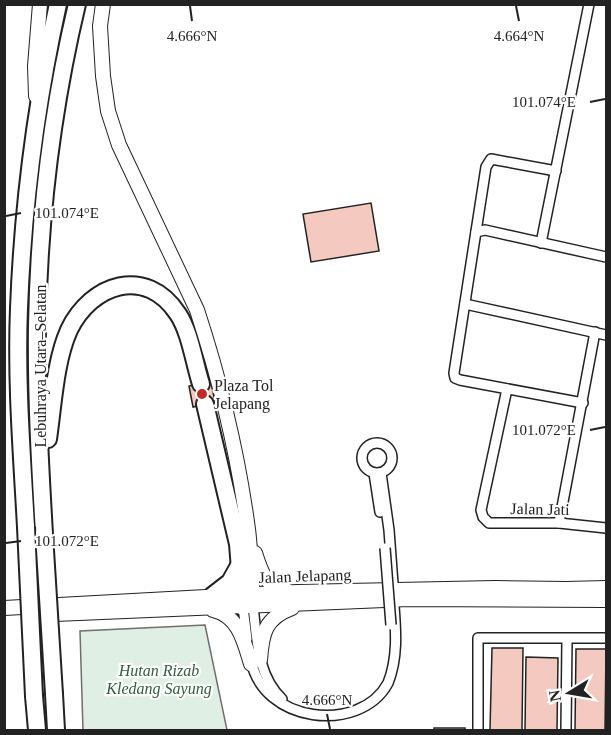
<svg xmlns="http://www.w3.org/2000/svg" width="611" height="735" font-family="Georgia,serif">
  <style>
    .green { fill: #e0efe3; stroke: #6f6f6f; stroke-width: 1.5 }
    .building { fill: #f3c9c0; stroke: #222; stroke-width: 1.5 }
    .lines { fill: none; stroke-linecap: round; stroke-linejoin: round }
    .street-casing { stroke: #222; stroke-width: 12 }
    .primary-casing { stroke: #222; stroke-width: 16 }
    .highway-casing { stroke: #222; stroke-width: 20 }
    .street { stroke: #fff; stroke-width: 9 }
    .primary { stroke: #fff; stroke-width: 14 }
    .highway { stroke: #fff; stroke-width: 16 }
    .street-bridge-casing { stroke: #222; stroke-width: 12; stroke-linecap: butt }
    .highway-bridge-casing { stroke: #222; stroke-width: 20; stroke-linecap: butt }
    .street-bridge { stroke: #fff; stroke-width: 9 }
    .highway-bridge { stroke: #fff; stroke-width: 16 }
    .ticks { fill: none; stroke: #222; stroke-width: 2 }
    .poi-dot { fill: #c62828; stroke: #fff; stroke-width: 2 }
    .labels { text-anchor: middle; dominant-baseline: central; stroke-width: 4.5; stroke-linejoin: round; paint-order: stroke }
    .street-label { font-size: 16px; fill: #222; stroke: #fff }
    .poi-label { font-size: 16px; fill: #222; stroke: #fff; text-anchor: start }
    .park-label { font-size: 16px; font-style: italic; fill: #2f5e38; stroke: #fff }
    .ticks-label { font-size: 15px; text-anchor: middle; fill: #222; stroke: #fff; stroke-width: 4.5; stroke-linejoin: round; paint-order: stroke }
  </style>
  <rect width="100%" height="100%" fill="#fff"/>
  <path class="green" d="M 205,625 L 227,730 L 83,730 L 80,631 Z"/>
  <g class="building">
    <path d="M 371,203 L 379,251 L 311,262 L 303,214 Z"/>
    <path d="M 211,382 L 215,402 L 193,407 L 189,386 Z"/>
    <path d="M 492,648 L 523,648 L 522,730 L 490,730 Z"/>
    <path d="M 576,649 L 606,649 L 605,730 L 575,730 Z"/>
    <path d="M 526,657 L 558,658 L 557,730 L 525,730 Z"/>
    <rect x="434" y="728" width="31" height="2"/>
  </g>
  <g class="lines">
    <g class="street-casing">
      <g id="street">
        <path d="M 556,171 L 491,159 L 486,167 L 454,373 L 455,378 L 460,380 L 583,403"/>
        <path d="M 476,232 L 485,230 L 606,257"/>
        <path d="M 541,243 L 589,4"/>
        <path d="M 465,304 L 606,335"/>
        <path d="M 507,389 L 481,510 L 483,517 L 489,523 L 559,523 L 606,528"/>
        <circle cx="377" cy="458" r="15"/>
        <path d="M 374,473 L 380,512"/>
        <path d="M 381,473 L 389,530 L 393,584"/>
        <path d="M 559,523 L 595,332"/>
        <path d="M 253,606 C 257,639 257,675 282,699"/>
        <path d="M 243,607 L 247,639"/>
        <path d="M 251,659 C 261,723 360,735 388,683 C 398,658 396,631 394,606"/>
        <path d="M 478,730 L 478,638 L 606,638"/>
        <path d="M 566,730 L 567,639"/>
      </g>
    </g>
    <g class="primary-casing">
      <g id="primary">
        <path d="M 103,4 L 100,26 L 103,76 L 108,111 L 119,145 L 197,310 C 220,380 238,455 248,529 C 251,554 252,581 253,606"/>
        <path d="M 36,96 L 35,66 L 40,4"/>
        <path d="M 255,553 C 261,572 265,586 286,590"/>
        <path d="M 4,608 L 297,592 L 495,588 L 566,589 L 606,588"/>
        <path d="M 213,610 C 239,616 244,641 251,664"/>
        <path d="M 55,614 L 408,599 L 606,600"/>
        <path d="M 260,660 C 262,633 265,618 292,608"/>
      </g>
    </g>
    <g class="highway-casing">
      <g id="highway">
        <path d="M 205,404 L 238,544 L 243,607"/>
        <path d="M 48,439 C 53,405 55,361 69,330 C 91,284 146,265 178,314 C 190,332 194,362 201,384"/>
        <path d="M 26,527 C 22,454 16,381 19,308 C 23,206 36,104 58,4"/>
        <path d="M 44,534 C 40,465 36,395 37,325 C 39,217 52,109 77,4"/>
        <path d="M 212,596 L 230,582 L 240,564"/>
        <path d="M 54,694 L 56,730"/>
        <path d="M 34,696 L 37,730"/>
      </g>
    </g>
    <use href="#street" class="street"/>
    <use href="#primary" class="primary"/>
    <use href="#highway" class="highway"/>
    <g class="street-bridge-casing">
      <path id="street-bridge" d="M 385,548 L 391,625"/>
    </g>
    <g class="highway-bridge-casing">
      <g id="highway-bridge">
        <path d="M 26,527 L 34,696"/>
        <path d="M 44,534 L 54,694"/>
      </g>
    </g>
    <use href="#street-bridge" class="street-bridge"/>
    <use href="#highway-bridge" class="highway-bridge"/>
  </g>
  <path class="ticks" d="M 190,6 L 192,21M 516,6 L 519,21M 590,102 L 605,99M 6,216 L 21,213M 590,430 L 605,427M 6,543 L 21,541M 327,714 L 330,729"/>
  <circle class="poi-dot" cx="202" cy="394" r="6"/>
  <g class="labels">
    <g class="street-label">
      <text transform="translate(40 366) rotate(-90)">Lebuhraya Utara–Selatan</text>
      <text transform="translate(540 509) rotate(1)">Jalan Jati</text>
      <text transform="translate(305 576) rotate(-2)">Jalan Jelapang</text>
    </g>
    <g class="poi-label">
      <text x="214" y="385">Plaza Tol<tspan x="214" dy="18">Jelapang</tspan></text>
    </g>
    <g class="park-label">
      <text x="159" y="670">Hutan Rizab<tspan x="159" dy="18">Kledang Sayung</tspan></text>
    </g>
  </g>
  <g class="ticks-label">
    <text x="519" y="41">4.664°N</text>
    <text x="192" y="41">4.666°N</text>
    <text x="544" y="107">101.074°E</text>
    <text x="67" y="218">101.074°E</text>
    <text x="544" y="435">101.072°E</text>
    <text x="67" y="546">101.072°E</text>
    <text x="327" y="705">4.666°N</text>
  </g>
  <rect width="611" height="735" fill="none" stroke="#222222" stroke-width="12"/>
  <g transform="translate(569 693) rotate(259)" stroke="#ffffff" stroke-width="4.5" paint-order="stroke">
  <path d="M0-4.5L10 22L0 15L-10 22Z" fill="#222222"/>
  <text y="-9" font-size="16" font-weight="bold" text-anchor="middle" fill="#222222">N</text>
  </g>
</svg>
